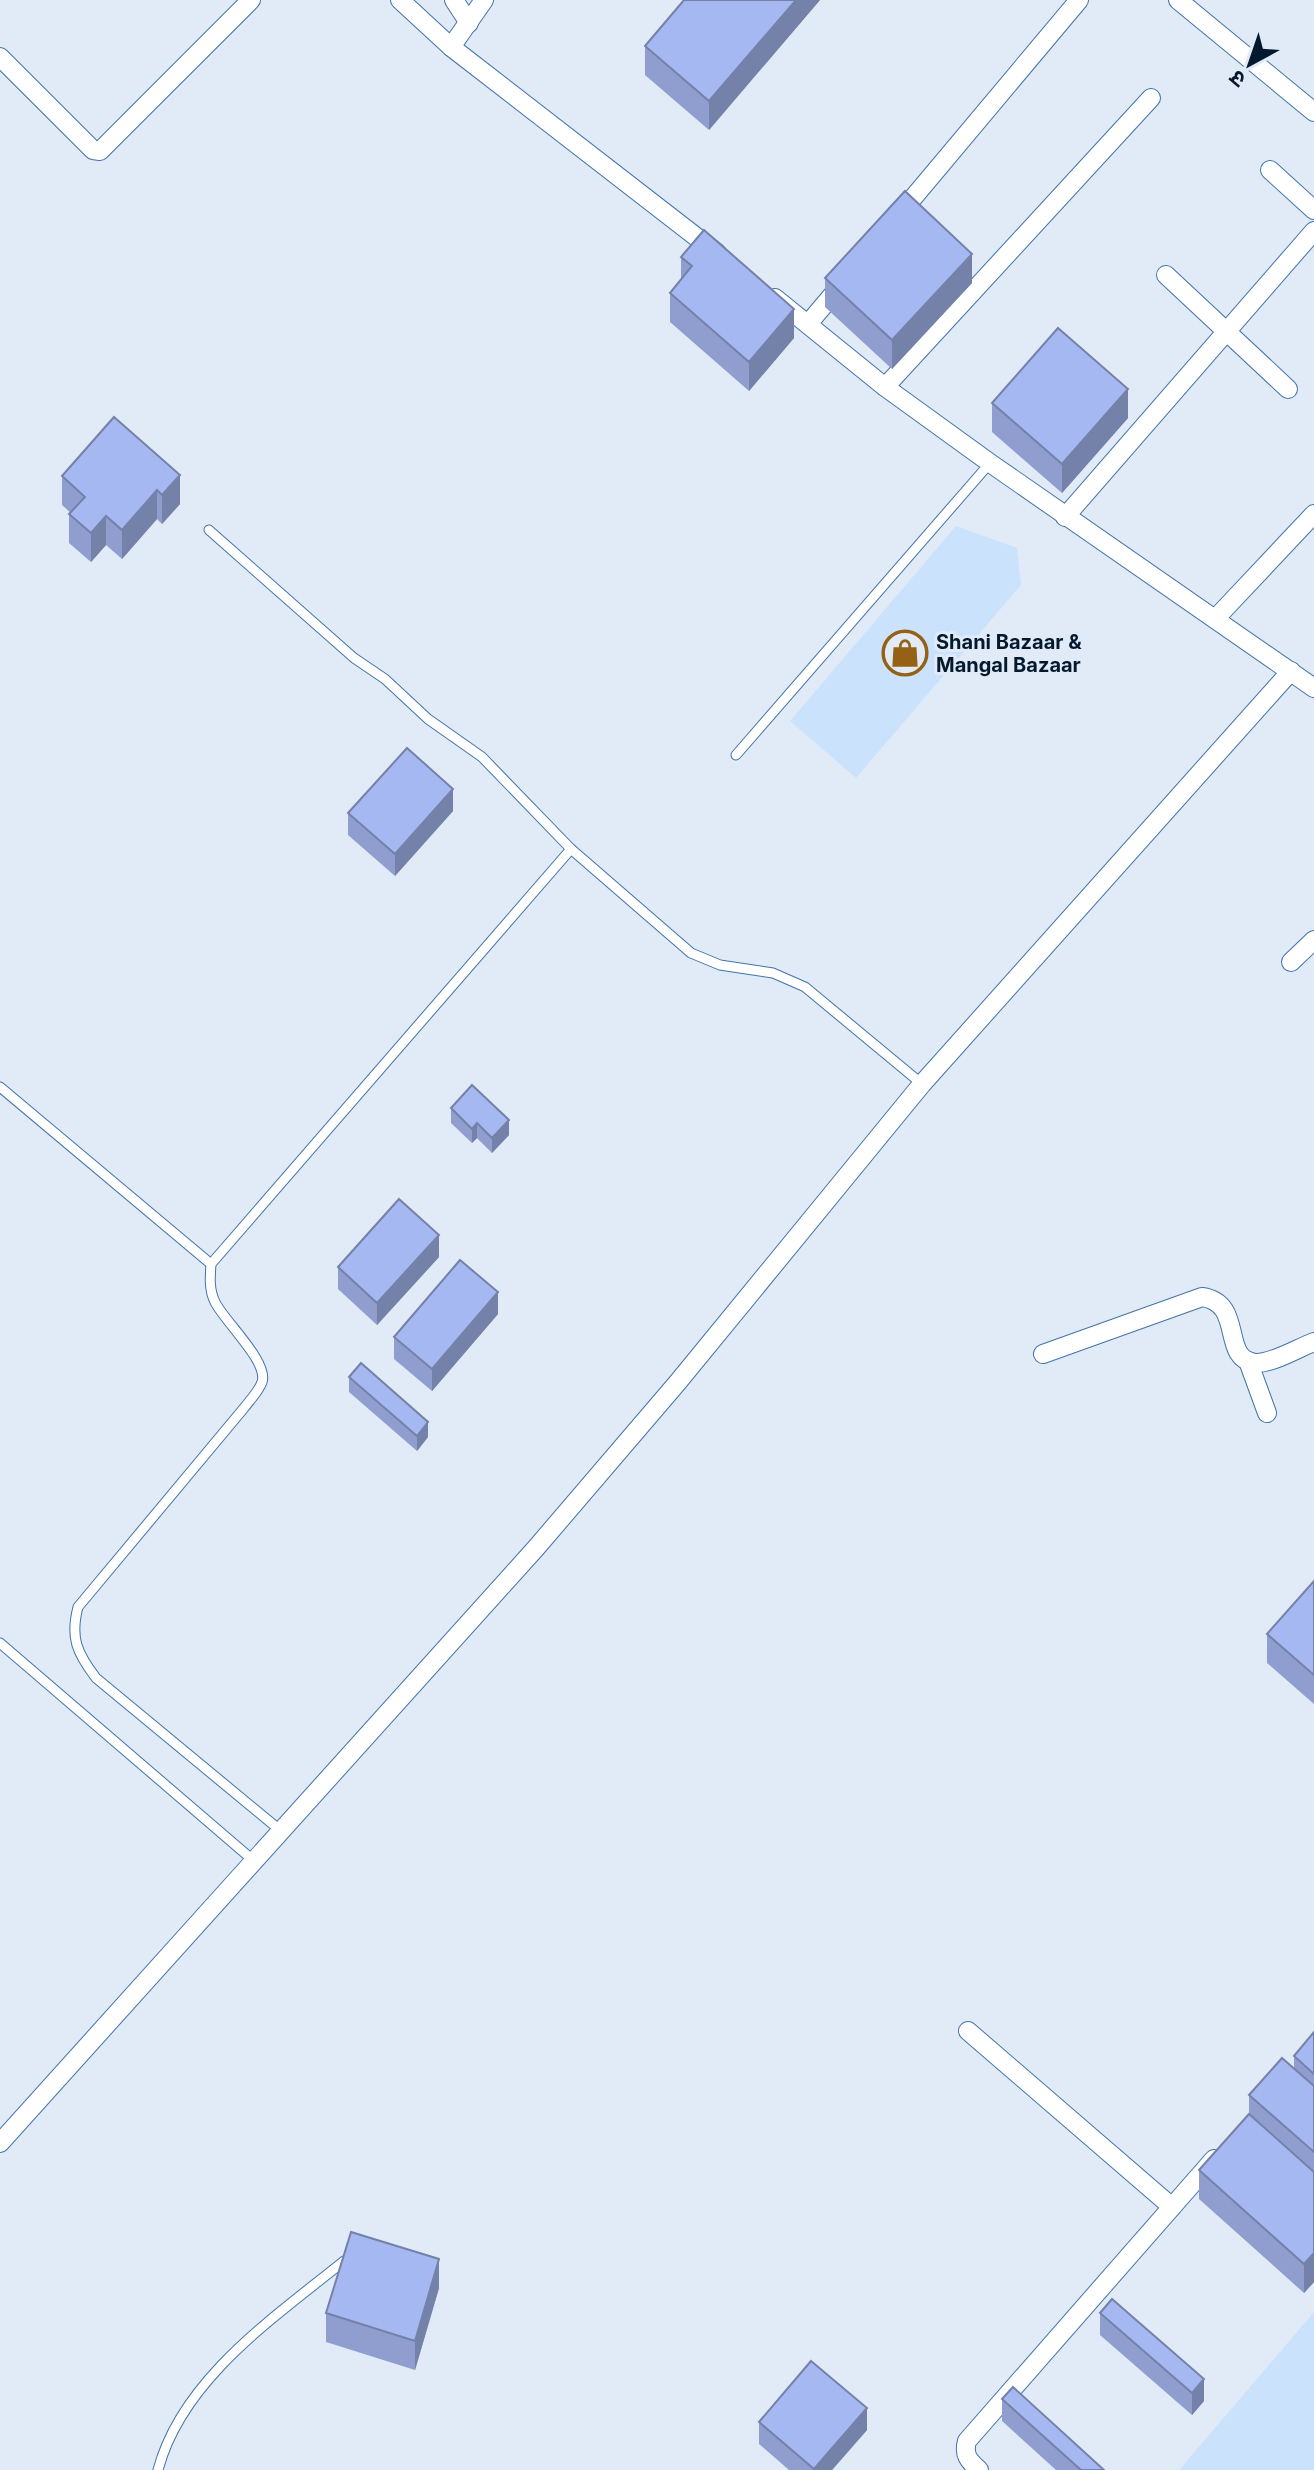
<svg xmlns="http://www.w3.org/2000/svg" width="1314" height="2470" font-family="Inter,'Noto Sans Devanagari',sans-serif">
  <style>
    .built { fill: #cbe2fd }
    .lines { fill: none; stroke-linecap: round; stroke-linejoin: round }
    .lane-casing { stroke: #4173a8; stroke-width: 11 }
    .street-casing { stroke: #4173a8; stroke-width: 20 }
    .lane { stroke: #fff; stroke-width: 9 }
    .street { stroke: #fff; stroke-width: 18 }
    .wall { fill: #8f9ecf }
    .shaded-wall { fill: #7481a9 }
    .building { fill: #a6b8f1; stroke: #7481a9; stroke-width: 2 }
    .labels { text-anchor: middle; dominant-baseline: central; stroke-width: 6; stroke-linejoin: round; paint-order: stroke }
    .poi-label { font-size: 20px; font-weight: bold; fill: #04182e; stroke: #e0ebf7; text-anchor: start }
  </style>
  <rect width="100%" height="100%" fill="#e0ebf7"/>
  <g class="built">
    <path d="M 956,526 L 1017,548 L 1021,585 L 856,778 L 790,721 Z"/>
    <path d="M 1314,2312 L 1314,2470 L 1179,2470 Z"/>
  </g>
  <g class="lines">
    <g class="lane-casing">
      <g id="lane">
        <path d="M 209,530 L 354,658 L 385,679 L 428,719 L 482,757 L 571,849 L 691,953 L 720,965 L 773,973 L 805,987 L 922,1084"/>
        <path d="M 736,755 L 990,463"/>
        <path d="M 0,1087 L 211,1264"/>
        <path d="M 0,1643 L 254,1861"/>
        <path d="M 281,1831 L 96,1678 C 77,1653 70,1638 78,1607 L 244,1408 C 250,1400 259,1391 262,1382 C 269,1362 224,1321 215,1302 C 209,1290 210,1277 211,1264 L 571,849"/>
        <path d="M 158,2470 C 182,2379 275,2317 344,2261"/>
      </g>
    </g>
    <g class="street-casing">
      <g id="street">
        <path d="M 400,0 L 451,47 L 717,253"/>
        <path d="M 454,0 L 469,23"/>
        <path d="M 1178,0 L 1314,112"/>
        <path d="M 451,47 L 484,0"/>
        <path d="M 0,57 L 93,150 L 100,151 L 251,0"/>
        <path d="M 1270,170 L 1314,210"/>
        <path d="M 897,217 L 1079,0"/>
        <path d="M 1166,275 L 1288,389"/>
        <path d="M 775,298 L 885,387 L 990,463 L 1314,688"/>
        <path d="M 808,324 L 840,286"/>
        <path d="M 885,387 L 1151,98"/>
        <path d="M 1065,517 L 1314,231"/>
        <path d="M 1216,618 L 1314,514"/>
        <path d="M 1291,962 L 1314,940"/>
        <path d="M 1043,1354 L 1202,1297 C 1245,1303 1220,1359 1255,1363 C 1272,1364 1298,1348 1314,1342"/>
        <path d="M 1248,1361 L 1267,1413"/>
        <path d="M 968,2031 L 1172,2207"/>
        <path d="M 0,2143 L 536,1548 L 678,1382 L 922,1084 L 1291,671"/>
        <path d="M 979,2470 C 969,2461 963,2455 967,2441 L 1214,2159"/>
      </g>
    </g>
    <use href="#lane" class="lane"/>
    <use href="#street" class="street"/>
  </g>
  <g class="wall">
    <path d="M 820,0 L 709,130 L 645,75 L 645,46 Z"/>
    <path d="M 681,257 L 794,338 L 749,391 L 670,322 L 670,293 L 681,279 Z"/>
    <path d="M 825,278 L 972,283 L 892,369 L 825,307 Z"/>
    <path d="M 992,403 L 1128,418 L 1062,493 L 992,432 Z"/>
    <path d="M 114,417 L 180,504 L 162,524 L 157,519 L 122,559 L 106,545 L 91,562 L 69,543 L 69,514 L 71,513 L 62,505 L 62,476 Z"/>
    <path d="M 453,811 L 395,876 L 348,835 L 348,813 Z"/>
    <path d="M 451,1108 L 509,1135 L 492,1153 L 477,1138 L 472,1143 L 451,1123 Z"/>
    <path d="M 439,1257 L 377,1325 L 338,1289 L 338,1267 Z"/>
    <path d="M 498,1314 L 432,1391 L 394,1359 L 394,1337 Z"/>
    <path d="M 349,1377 L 428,1437 L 417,1451 L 349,1392 Z"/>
    <path d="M 1314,1581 L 1314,1704 L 1267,1663 L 1267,1634 Z"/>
    <path d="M 1314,2032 L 1314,2282 L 1304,2293 L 1199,2199 L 1199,2170 L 1249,2115 L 1249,2095 L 1294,2068 L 1294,2056 Z"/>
    <path d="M 439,2288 L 415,2370 L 326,2342 L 326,2313 Z"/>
    <path d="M 1100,2313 L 1204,2401 L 1192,2415 L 1100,2335 Z"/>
    <path d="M 1002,2399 L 1104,2470 L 1056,2470 L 1002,2421 Z"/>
    <path d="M 759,2422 L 867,2430 L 832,2470 L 789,2470 L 759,2444 Z"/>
  </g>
  <g class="shaded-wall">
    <path d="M 796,0 L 820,0 L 709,130 L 709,101 Z"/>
    <path d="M 972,254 L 972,283 L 892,369 L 892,340 Z"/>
    <path d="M 794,309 L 794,338 L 749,391 L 749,362 Z"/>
    <path d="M 1128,389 L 1128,418 L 1062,493 L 1062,464 Z"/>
    <path d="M 180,475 L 180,504 L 162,524 L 162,495 Z"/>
    <path d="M 157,490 L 157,519 L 122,559 L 122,530 Z"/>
    <path d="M 106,516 L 106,545 L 91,562 L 91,533 Z"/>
    <path d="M 453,789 L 453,811 L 395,876 L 395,854 Z"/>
    <path d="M 509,1120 L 509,1135 L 492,1153 L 492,1138 Z"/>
    <path d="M 477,1123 L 477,1138 L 472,1143 L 472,1129 Z"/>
    <path d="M 439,1235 L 439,1257 L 377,1325 L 377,1303 Z"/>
    <path d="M 498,1292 L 498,1314 L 432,1391 L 432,1369 Z"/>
    <path d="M 428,1422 L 428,1437 L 417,1451 L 417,1436 Z"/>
    <path d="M 1314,2253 L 1314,2282 L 1304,2293 L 1304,2264 Z"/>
    <path d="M 439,2259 L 439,2288 L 415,2370 L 415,2341 Z"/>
    <path d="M 1204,2379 L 1204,2401 L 1192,2415 L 1192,2393 Z"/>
    <path d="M 867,2408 L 867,2430 L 832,2470 L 814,2470 Z"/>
  </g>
  <g class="building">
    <path d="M 684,0 L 796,0 L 709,101 L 645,46 Z"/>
    <path d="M 905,191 L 972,254 L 892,340 L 825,278 Z"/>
    <path d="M 704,230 L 794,309 L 749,362 L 670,293 L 692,266 L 681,257 Z"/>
    <path d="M 1058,328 L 1128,389 L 1062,464 L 992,403 Z"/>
    <path d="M 114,417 L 180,475 L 162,495 L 157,490 L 122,530 L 106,516 L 91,533 L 69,514 L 85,497 L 62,476 Z"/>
    <path d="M 407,748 L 453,789 L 395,854 L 348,813 Z"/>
    <path d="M 472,1085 L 509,1120 L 492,1138 L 477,1123 L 472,1129 L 451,1108 Z"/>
    <path d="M 399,1199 L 439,1235 L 377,1303 L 338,1267 Z"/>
    <path d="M 460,1260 L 498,1292 L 432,1369 L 394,1337 Z"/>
    <path d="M 361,1363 L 428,1422 L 417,1436 L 349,1377 Z"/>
    <path d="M 1314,1581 L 1314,1675 L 1267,1634 Z"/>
    <path d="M 1314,2032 L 1314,2074 L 1294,2056 Z"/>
    <path d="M 1282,2058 L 1314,2086 L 1314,2152 L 1249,2095 Z"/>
    <path d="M 1249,2114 L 1314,2172 L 1314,2253 L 1304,2264 L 1199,2170 Z"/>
    <path d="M 351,2232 L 439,2259 L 415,2341 L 326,2313 Z"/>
    <path d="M 1112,2299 L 1204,2379 L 1192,2393 L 1100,2313 Z"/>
    <path d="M 811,2361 L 867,2408 L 814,2469 L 759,2422 Z"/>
    <path d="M 1013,2387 L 1104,2470 L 1081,2470 L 1002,2399 Z"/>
  </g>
  <defs>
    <g id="shop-ring" transform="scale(2.3)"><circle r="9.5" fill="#e0ebf7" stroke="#956215" stroke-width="1.5"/><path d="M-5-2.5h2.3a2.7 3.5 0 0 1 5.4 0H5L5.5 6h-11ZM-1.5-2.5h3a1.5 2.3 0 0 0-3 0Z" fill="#956215"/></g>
  </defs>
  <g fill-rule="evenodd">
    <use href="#shop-ring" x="905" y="653"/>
  </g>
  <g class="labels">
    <g class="poi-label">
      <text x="936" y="642">Shani Bazaar &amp;<tspan x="936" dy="23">Mangal Bazaar</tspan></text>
    </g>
  </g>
  <g transform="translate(1250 64) rotate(220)" stroke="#e0ebf7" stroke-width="6" paint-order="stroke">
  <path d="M0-6L14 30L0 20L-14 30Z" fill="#04182e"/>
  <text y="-12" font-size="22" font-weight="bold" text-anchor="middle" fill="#04182e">उ</text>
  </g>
</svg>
